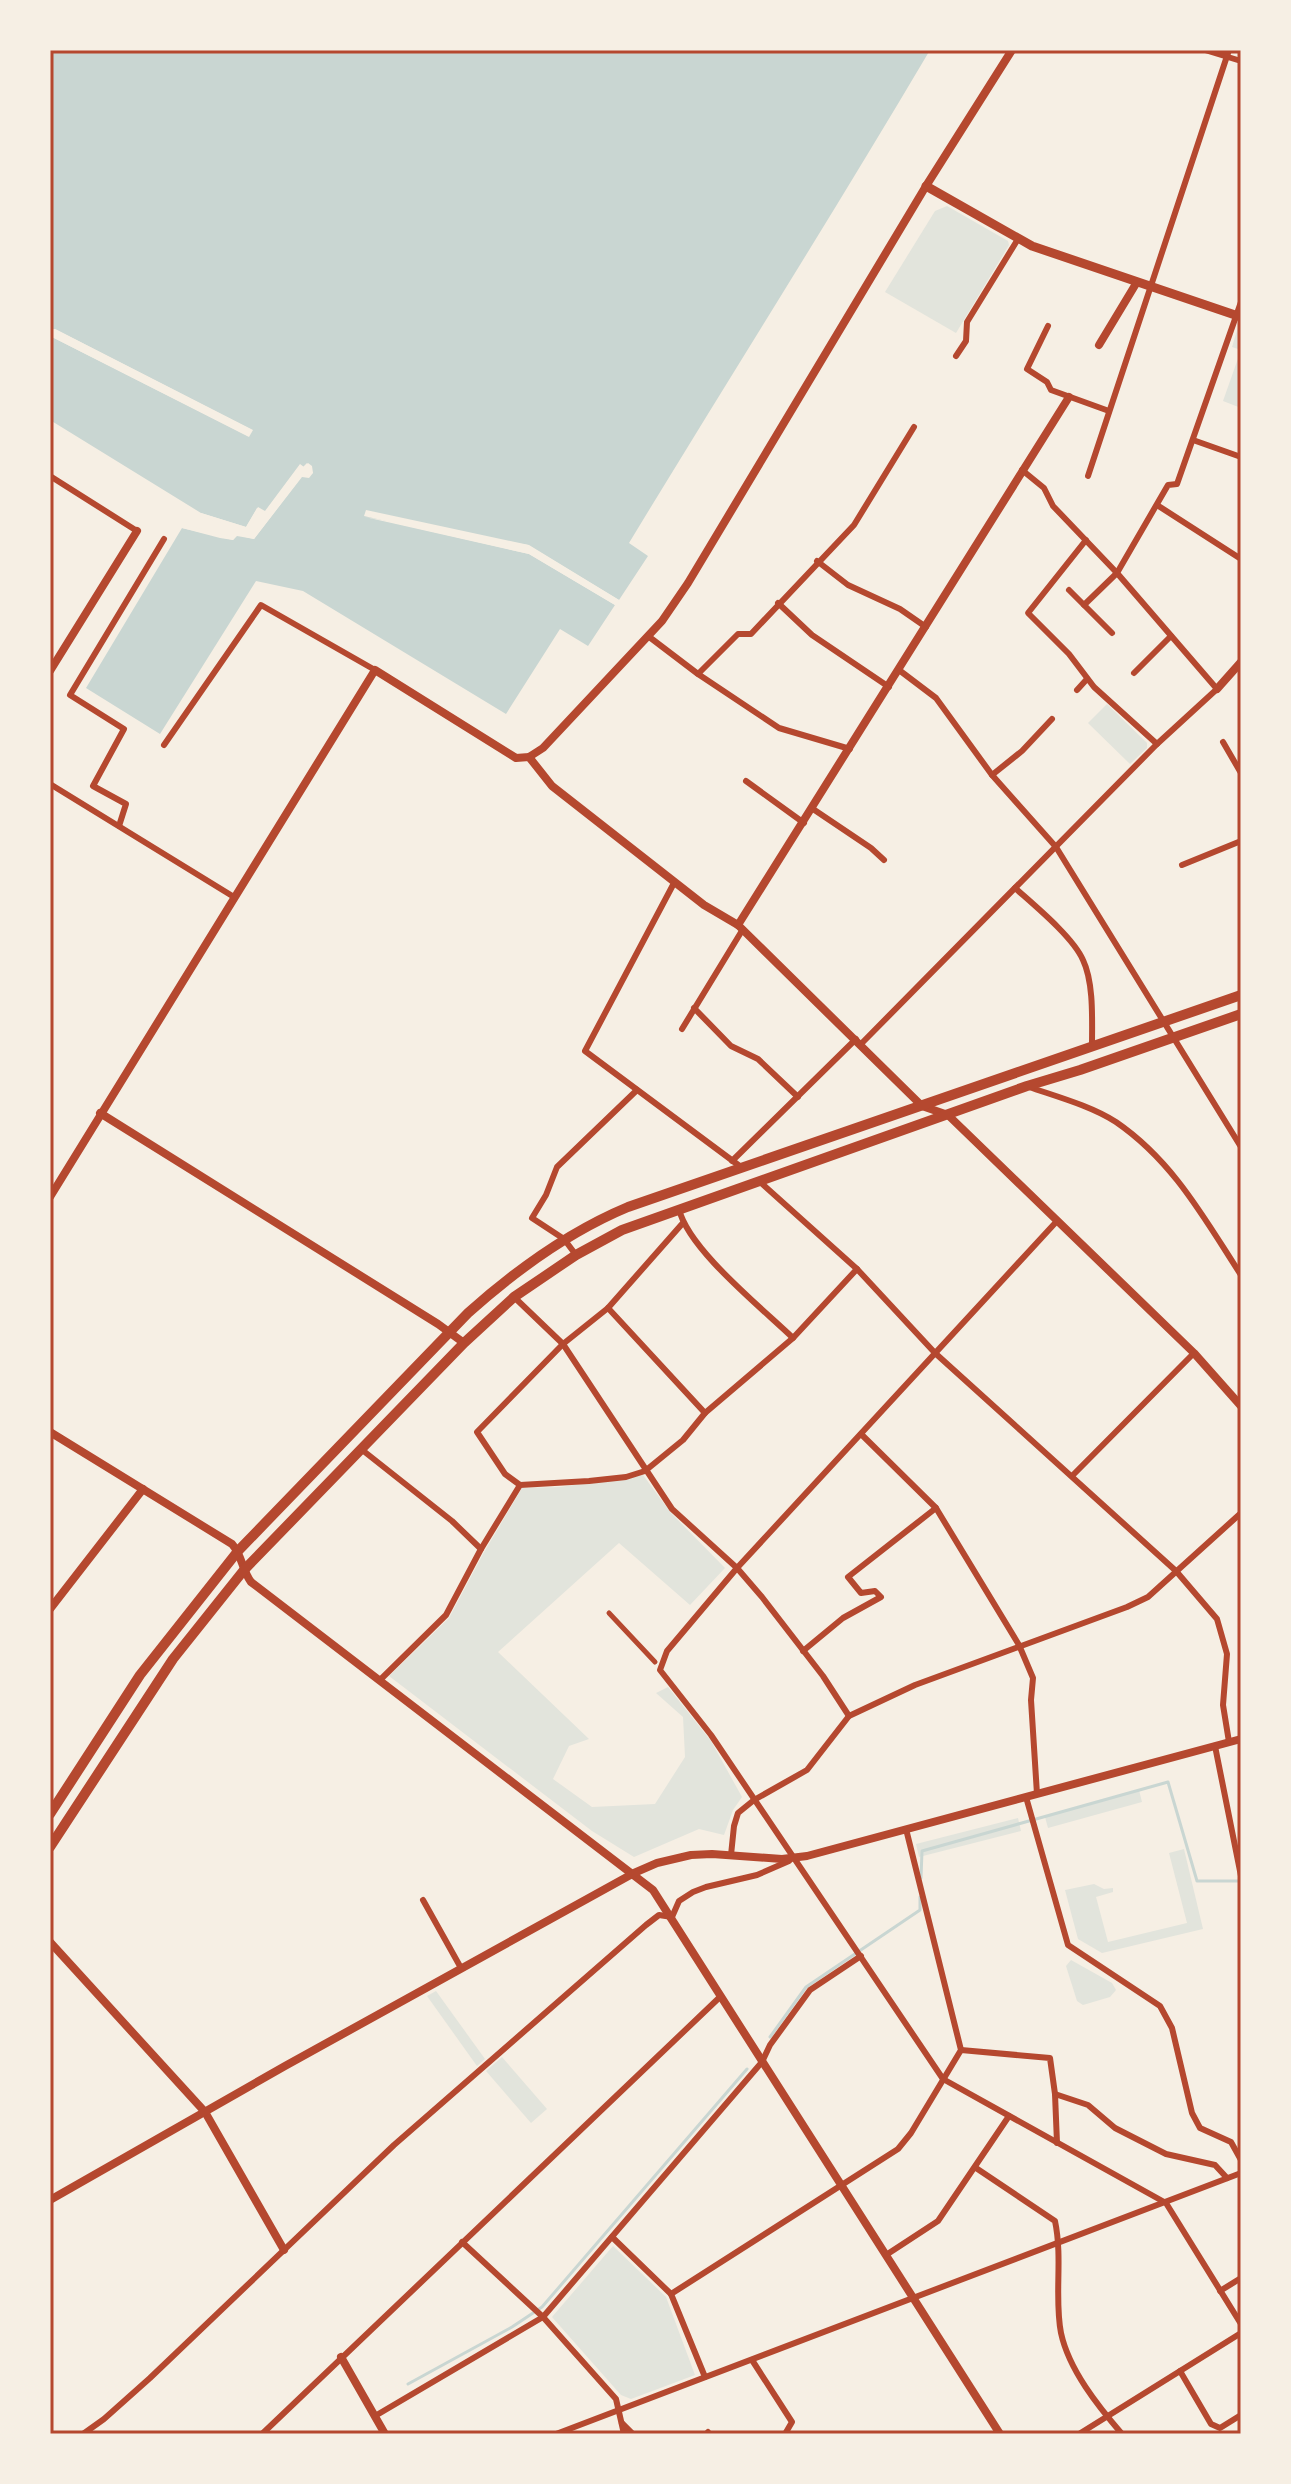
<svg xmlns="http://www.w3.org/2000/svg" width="1291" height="2484" font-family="Cabin,sans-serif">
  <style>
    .green { fill: #e2e4dc }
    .water { fill: #c9d6d2 }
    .pier { fill: #f6efe4 }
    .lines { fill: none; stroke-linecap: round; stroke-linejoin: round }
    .stream { stroke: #c9d6d2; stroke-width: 3 }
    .pedestrian { stroke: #b5482f; stroke-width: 5 }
    .minor { stroke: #b5482f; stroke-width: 6 }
    .tertiary { stroke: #b5482f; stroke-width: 8 }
    .secondary { stroke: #b5482f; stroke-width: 9 }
    .primary { stroke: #b5482f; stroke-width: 10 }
    .neatline { fill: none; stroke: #b5482f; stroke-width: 3 }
  </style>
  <rect width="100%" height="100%" fill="#f6efe4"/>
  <g class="green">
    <path d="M 947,206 L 1008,241 L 1009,245 L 956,333 L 885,292 L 935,211 Z"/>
    <path d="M 1238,327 L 1241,328 L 1241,408 L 1223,401 L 1241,350 L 1232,347 Z"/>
    <path d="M 1107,704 L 1147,743 L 1147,748 L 1130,764 L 1088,723 Z"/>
    <path d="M 643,1475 L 671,1513 L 725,1568 L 690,1605 L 619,1543 L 498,1652 L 589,1739 L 569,1746 L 553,1779 L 592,1807 L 655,1804 L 685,1757 L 683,1717 L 656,1693 L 668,1687 L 711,1741 L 742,1797 L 733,1810 L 724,1835 L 699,1829 L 634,1857 L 592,1831 L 389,1676 L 449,1618 L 483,1554 L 522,1488 L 560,1487 Z"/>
    <path d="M 1139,1790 L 1142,1802 L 1048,1828 L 1045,1817 Z"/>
    <path d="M 1018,1818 L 1021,1831 L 919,1857 L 916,1844 Z"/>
    <path d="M 1184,1849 L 1203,1929 L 1102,1953 L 1078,1939 L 1065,1890 L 1094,1884 L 1104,1889 L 1113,1888 L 1113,1892 L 1096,1897 L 1108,1942 L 1187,1923 L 1169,1853 Z"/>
    <path d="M 1071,1960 L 1112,1983 L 1116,1990 L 1110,1997 L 1083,2005 L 1077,2001 L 1066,1966 Z"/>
    <path d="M 436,1991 L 485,2059 L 477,2066 L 427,1996 Z"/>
    <path d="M 502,2057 L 547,2109 L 531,2123 L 486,2071 Z"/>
    <path d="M 613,2246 L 666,2297 L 695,2375 L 631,2399 L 621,2395 L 552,2317 Z"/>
  </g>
  <path class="water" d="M 50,50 L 930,50 C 832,216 729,378 629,543 L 648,556 L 619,600 L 528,545 L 365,517 L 529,554 L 615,605 L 588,646 L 560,629 L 506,714 L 303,591 L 256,581 L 160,734 L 86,688 L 182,528 L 233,540 L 237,535 L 254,539 L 302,476 L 313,473 L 307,463 L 303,467 L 300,465 L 265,512 L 257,508 L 246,527 L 201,513 L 50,420 L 50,336 L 248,436 L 252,430 L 55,329 L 50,329 Z"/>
  <g class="pier">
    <path d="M 50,329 L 55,329 L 253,430 L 249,437 L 50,336 Z"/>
    <path d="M 308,463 L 312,466 L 313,473 L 309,478 L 302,477 L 254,539 L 237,536 L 233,540 L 220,538 L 182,528 L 186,525 L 221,534 L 231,536 L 237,531 L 253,535 L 299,474 L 307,474 L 308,468 L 301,470 L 268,514 L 259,513 L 248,530 L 198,516 L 201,513 L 246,527 L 258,507 L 265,511 L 300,464 L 304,467 Z"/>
    <path d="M 366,510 L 529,545 L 619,600 L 615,605 L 529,554 L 364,516 Z"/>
  </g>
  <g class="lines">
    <g class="stream">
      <path d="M 921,1878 L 922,1851 L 1168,1782 L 1197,1881 L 1241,1881"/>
      <path d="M 770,2037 L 806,1987 L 920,1910 L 920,1897"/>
      <path d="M 408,2384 L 512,2327 L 542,2307 L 747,2069"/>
    </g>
    <path class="pedestrian" d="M 609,1613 L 655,1662"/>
    <g class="minor">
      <path d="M 1205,50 L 1241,61"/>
      <path d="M 1048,326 L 1027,369 L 1047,382 L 1051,390 L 1109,411"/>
      <path d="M 956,356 L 966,341 L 967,322 L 1018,239"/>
      <path d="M 1193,440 L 1241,457"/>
      <path d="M 50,476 L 137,531"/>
      <path d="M 1088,476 L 1229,50"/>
      <path d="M 1157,505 L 1241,559"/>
      <path d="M 1086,540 L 1028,613 L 1069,654 L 1094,687 L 1157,744"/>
      <path d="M 817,561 L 848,585 L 900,609 L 926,627"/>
      <path d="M 1069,590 L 1112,633"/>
      <path d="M 778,603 L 812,635 L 889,687"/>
      <path d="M 1084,605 L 1117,573 L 1168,485 L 1177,484 L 1241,302"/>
      <path d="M 648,636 L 698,674 L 779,728 L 850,749"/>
      <path d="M 899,670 L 936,698 L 992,775 L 1056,847 L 1241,1147"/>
      <path d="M 1134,673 L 1171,636"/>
      <path d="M 698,674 L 738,634 L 751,634 L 854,525 L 914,427"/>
      <path d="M 1077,690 L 1087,679"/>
      <path d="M 1223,742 L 1241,773"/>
      <path d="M 164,745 L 261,605 L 375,670"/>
      <path d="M 992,775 L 1022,751 L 1052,719"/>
      <path d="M 746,781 L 804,823"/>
      <path d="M 50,784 L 234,897"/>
      <path d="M 813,809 L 871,848 L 884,860"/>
      <path d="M 119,826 L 126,804 L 93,786 L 124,729 L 70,695 L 164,539"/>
      <path d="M 1182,865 L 1241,841"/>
      <path d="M 674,883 L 585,1051 L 741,1167"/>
      <path d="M 1015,888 C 1034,905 1073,937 1083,960 C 1094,983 1092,1021 1092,1046"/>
      <path d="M 694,1008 L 731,1046 L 758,1059 L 798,1097"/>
      <path d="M 682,1029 L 743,929"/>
      <path d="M 861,1044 L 1157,744 L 1217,689 L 1117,573 L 1053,506 L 1044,488 L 1022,470"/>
      <path d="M 1029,1087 C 1058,1097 1091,1106 1116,1122 C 1173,1161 1204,1218 1241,1275"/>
      <path d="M 732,1161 L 856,1039"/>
      <path d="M 759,1181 L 857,1269 L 935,1353 L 1176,1571 L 1217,1619 L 1227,1654 L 1223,1705 L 1229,1742"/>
      <path d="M 679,1209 C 688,1249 762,1308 793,1338"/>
      <path d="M 1057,1221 L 737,1568 L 667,1651 L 660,1670 L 711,1735 L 943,2079 L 1166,2203 L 1241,2324"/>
      <path d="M 576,1255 L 564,1239 L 532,1218 L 546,1195 L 557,1167 L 637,1090"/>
      <path d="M 514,1297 L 563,1344 L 672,1509 L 737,1568 L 762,1597 L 823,1676 L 849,1716"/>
      <path d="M 608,1308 L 705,1413"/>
      <path d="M 861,1434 L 936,1508 L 1019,1645 L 1033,1678 L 1031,1700 L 1037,1794"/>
      <path d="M 361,1449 L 452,1521 L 481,1549"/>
      <path d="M 1073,1475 L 1194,1353"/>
      <path d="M 520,1485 L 505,1474 L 477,1432 L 563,1344 L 608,1308 L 682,1224"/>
      <path d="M 803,1651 L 843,1618 L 881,1597 L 875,1591 L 861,1593 L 848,1577 L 936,1508"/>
      <path d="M 381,1679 L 446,1615 L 481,1549 L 520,1485 L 589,1481 L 626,1477 L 645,1471 L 683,1440 L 705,1413 L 793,1338 L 857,1269"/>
      <path d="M 1215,1746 L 1241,1876"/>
      <path d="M 1026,1797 L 1068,1945 L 1160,2006 L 1172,2028 L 1192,2113 L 1200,2128 L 1231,2142 L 1241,2160"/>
      <path d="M 731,1855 L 734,1826 L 738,1813 L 754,1800 L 807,1770 L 849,1716 L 915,1685 L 1127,1607 L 1148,1597 L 1241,1513"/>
      <path d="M 423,1900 L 461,1968"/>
      <path d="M 961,2050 L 1050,2058 L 1055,2094"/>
      <path d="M 1057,2143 L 1055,2094 L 1088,2105 L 1115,2128 L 1166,2154 L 1215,2165 L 1227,2178"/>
      <path d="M 976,2168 L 1055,2221 C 1063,2259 1054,2298 1061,2333 C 1069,2370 1098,2406 1122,2434"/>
      <path d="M 612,2237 L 671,2294"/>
      <path d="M 462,2242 L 543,2317 L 616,2399 L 624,2434"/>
      <path d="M 886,2255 L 938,2221 L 1009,2116"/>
      <path d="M 1220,2291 L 1241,2278"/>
      <path d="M 752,2360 L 792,2422 L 785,2434"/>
      <path d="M 1180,2371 L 1211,2424 L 1220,2428 L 1241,2415"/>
      <path d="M 705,2377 L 671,2294 L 898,2149 L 911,2133 L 961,2050 L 906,1829"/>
      <path d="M 375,2416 L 543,2317 L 762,2062 L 770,2045 L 810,1990 L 861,1956"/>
      <path d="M 622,2423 L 633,2434"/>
      <path d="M 83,2434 L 104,2419 L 150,2378 L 394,2145 L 646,1925 L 659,1915 L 672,1917 L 679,1901 L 693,1892 L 706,1887 L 757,1875 L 789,1861"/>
      <path d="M 262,2434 L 721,1996"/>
      <path d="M 556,2434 L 1241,2173"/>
      <path d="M 706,2434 L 708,2432"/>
      <path d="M 1079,2434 L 1241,2333"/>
    </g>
    <g class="tertiary">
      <path d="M 1099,345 L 1137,282"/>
      <path d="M 50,671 L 137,531"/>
      <path d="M 1217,689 L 1241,662"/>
      <path d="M 529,757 L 552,786 L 704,905 L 738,925 L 922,1106 L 948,1115 L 1194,1353 L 1241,1406"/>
      <path d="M 738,925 L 1069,397"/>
      <path d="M 100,1113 L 438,1324 L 464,1343"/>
      <path d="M 50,1197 L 375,670 L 516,758 L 529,757 L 543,748 L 662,621 L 688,583 L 926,186 L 1012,50"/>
      <path d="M 50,1432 L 232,1544 C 242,1555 242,1570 251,1582 L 653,1890 L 1000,2434"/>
      <path d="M 50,1609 L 143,1489"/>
      <path d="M 50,1942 L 205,2112 L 284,2250"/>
      <path d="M 50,2200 L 285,2066 L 634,1873 L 657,1863 L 691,1855 L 712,1854 L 782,1859 L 807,1856 L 1241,1739"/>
      <path d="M 341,2357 L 385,2434"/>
    </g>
    <path class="secondary" d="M 926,186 L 1032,246 L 1241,317"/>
    <g class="primary">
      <path d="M 50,1814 L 140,1675 L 238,1551 L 468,1313 C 516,1270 568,1232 628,1207 L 1241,995"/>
      <path d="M 50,1847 L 173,1659 L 244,1570 L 464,1343 L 514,1297 L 576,1255 L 622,1230 L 1027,1086 L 1080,1070 L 1241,1014"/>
    </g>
  </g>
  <rect width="1291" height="2484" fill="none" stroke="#f6efe4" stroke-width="104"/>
  <rect x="52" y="52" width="1187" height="2380" class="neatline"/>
</svg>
